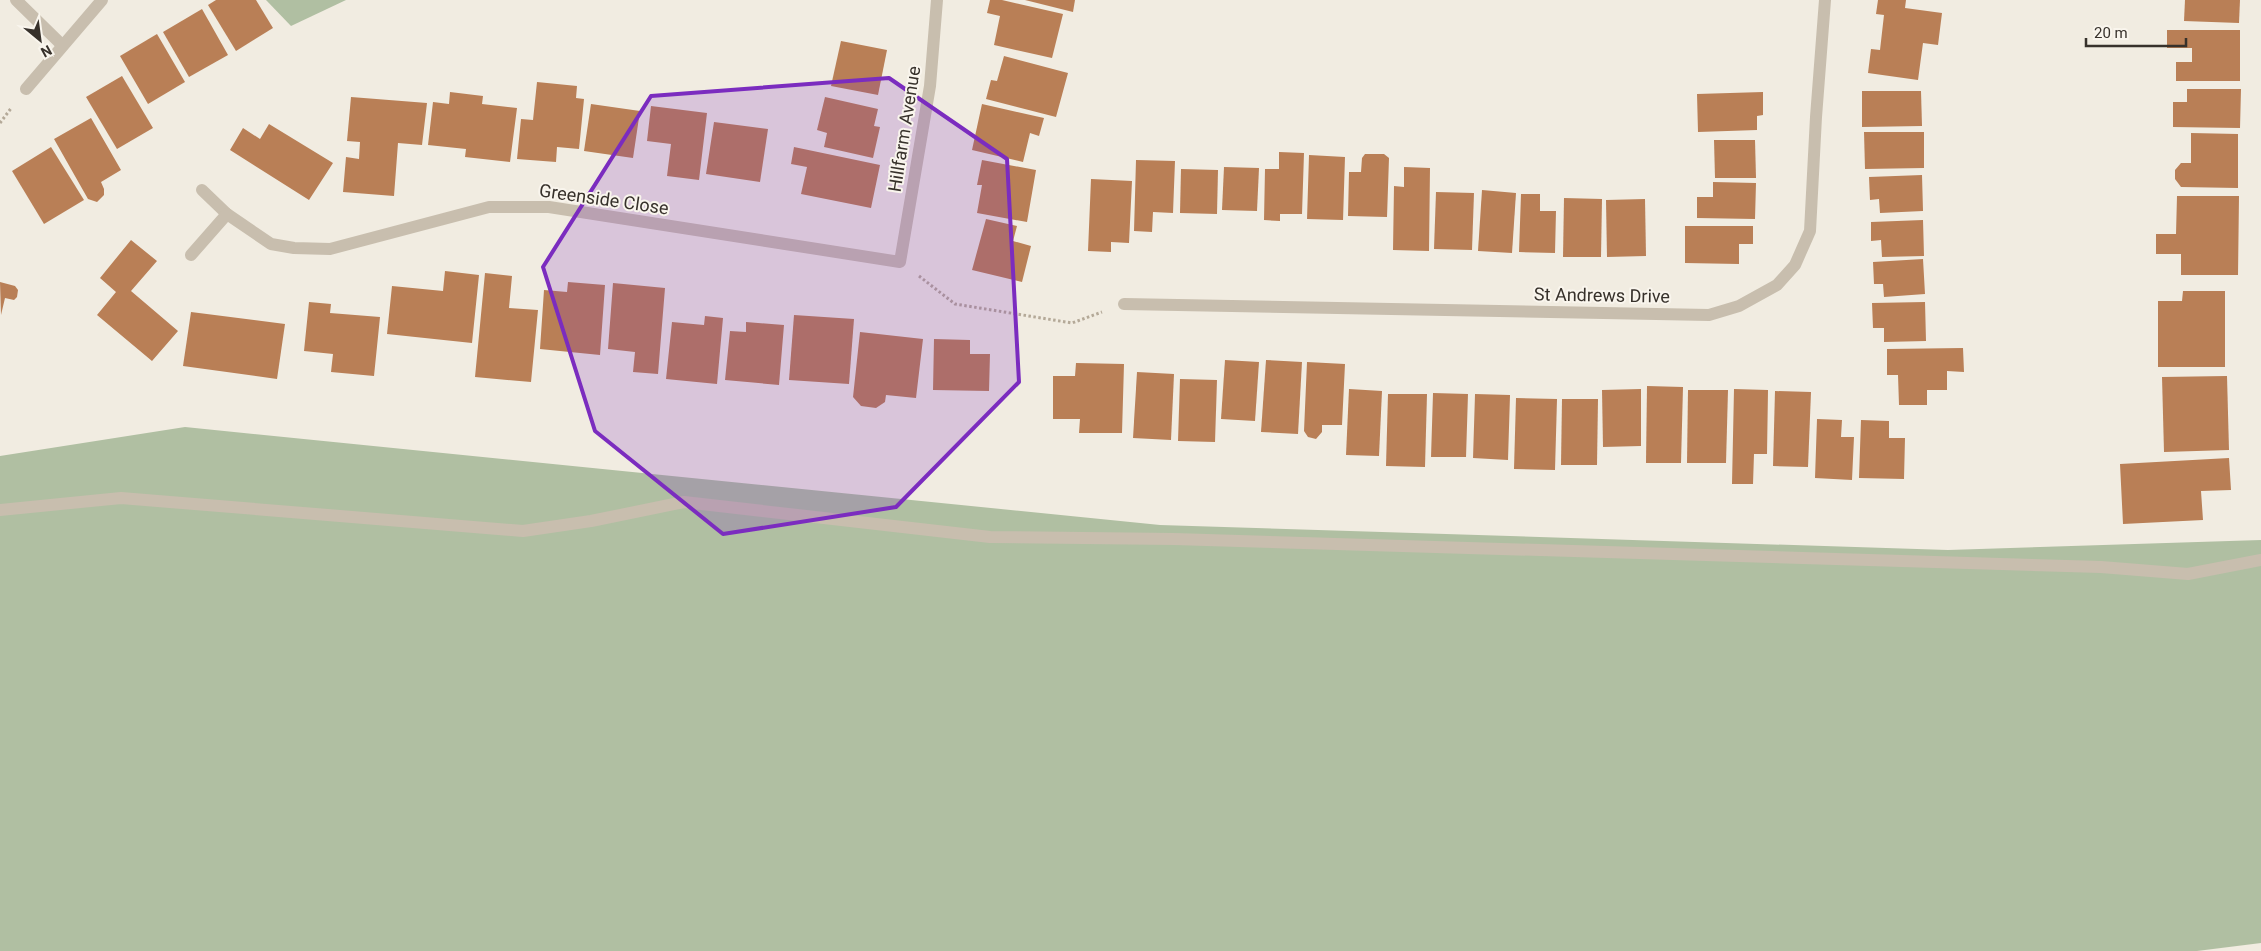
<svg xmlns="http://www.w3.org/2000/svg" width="2261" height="951" font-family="Roboto,sans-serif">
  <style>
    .green { fill: #b0bfa2 }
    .building { fill: #b97f56 }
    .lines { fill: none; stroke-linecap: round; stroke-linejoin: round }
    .path { stroke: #b4a998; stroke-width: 3; stroke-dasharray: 2.5 2.5; stroke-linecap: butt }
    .service { stroke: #c8beae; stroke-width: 12 }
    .minor { stroke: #c8beae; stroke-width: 12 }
    .marked { fill: #7b2cbf; fill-opacity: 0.2; stroke: #7b2cbf; stroke-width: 4; stroke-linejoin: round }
    .labels { text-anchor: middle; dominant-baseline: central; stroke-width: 4; stroke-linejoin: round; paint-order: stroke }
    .street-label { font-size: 18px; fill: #37312b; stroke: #f9f5ed }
  </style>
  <rect width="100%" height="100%" fill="#f1ece1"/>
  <g class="green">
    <path d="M 266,0 L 346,0 L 291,26 Z"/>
    <path d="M 185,427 L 1160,525 L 1948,550 L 2261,540 L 2261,943 L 2197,951 L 0,951 L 0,456 Z"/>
  </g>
  <g class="building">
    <path d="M 216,0 L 256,0 L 273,28 L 236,51 L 208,5 Z"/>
    <path d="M 990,0 L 1002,0 L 1063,14 L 1052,58 L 994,45 L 1000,16 L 987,13 Z"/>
    <path d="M 1025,0 L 1075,0 L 1073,12 Z"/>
    <path d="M 1878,0 L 1906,0 L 1905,8 L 1942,13 L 1938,45 L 1923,43 L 1918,80 L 1868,73 L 1871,49 L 1880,50 L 1884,15 L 1876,14 Z"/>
    <path d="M 2185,0 L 2240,0 L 2239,23 L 2184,21 Z"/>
    <path d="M 202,9 L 228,55 L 189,77 L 163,32 Z"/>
    <path d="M 2167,30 L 2240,30 L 2240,81 L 2176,81 L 2176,62 L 2192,62 L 2192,48 L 2167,48 Z"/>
    <path d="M 157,34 L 185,82 L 148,104 L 120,56 Z"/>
    <path d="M 841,41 L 887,50 L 878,95 L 831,86 Z"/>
    <path d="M 1004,56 L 1068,73 L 1056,117 L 986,99 L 991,80 L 997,81 Z"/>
    <path d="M 122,76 L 153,128 L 117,149 L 86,97 Z"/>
    <path d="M 537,82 L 577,86 L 576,98 L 584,99 L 579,149 L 557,147 L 556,162 L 517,159 L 521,119 L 533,120 Z"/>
    <path d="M 2187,89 L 2241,89 L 2240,128 L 2173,127 L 2173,102 L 2187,102 Z"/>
    <path d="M 1862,91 L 1921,91 L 1922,126 L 1862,127 Z"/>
    <path d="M 450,92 L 483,96 L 482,104 L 517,108 L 510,162 L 465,157 L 466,149 L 428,145 L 433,102 L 449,104 Z"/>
    <path d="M 1763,92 L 1763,115 L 1757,116 L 1757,130 L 1698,132 L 1697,94 Z"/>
    <path d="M 351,97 L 427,103 L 422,145 L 398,143 L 394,196 L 343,192 L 346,157 L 359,159 L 360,142 L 347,141 Z"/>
    <path d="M 825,97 L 878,109 L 874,126 L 880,127 L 873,158 L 824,147 L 827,133 L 817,130 Z"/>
    <path d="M 591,104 L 640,111 L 633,158 L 584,151 Z"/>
    <path d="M 982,104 L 1044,118 L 1039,136 L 1030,133 L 1023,162 L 972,150 Z"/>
    <path d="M 651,106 L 707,113 L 699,180 L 667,176 L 671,144 L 647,141 Z"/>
    <path d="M 91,118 L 121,170 L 101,182 L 104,189 L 104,195 L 97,202 L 88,199 L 54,139 Z"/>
    <path d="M 714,122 L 768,129 L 760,182 L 706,174 Z"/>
    <path d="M 269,124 L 333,163 L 309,200 L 230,150 L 243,128 L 260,139 Z"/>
    <path d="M 1864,132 L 1924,132 L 1924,168 L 1865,169 Z"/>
    <path d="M 2191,133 L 2238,134 L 2238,188 L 2181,187 L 2175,179 L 2175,170 L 2181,163 L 2191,163 Z"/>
    <path d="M 1714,140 L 1755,140 L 1756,178 L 1715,178 Z"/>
    <path d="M 51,147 L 84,200 L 44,224 L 12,171 Z"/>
    <path d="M 794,147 L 880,165 L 871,208 L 801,194 L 807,167 L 791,164 Z"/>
    <path d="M 1279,152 L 1304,153 L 1302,214 L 1280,214 L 1280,221 L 1264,220 L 1265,169 L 1279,169 Z"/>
    <path d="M 1365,154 L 1384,154 L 1389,158 L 1387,217 L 1348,216 L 1349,172 L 1361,172 L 1362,158 Z"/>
    <path d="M 1309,155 L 1345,157 L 1343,220 L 1307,219 Z"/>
    <path d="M 982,160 L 1036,170 L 1027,222 L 977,213 L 982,185 L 977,185 Z"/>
    <path d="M 1136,160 L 1175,161 L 1173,213 L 1153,212 L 1152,232 L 1134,231 Z"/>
    <path d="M 1224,167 L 1259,168 L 1257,211 L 1222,210 Z"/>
    <path d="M 1404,167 L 1430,168 L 1429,251 L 1393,250 L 1394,186 L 1404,187 Z"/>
    <path d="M 1181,169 L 1218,170 L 1217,214 L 1180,213 Z"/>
    <path d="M 1922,175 L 1923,211 L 1880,213 L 1879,199 L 1870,200 L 1869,177 Z"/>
    <path d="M 1091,179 L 1132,181 L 1129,243 L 1111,242 L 1111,252 L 1088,251 Z"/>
    <path d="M 1713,182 L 1756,183 L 1755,219 L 1697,218 L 1697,197 L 1713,197 Z"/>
    <path d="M 1482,190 L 1516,193 L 1512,253 L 1478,251 Z"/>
    <path d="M 1436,192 L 1474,193 L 1472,250 L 1434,249 Z"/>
    <path d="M 1521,194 L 1540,194 L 1540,211 L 1556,211 L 1555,253 L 1519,252 Z"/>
    <path d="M 2177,196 L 2239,196 L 2238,275 L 2181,275 L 2181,254 L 2156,254 L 2156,234 L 2176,234 Z"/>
    <path d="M 1564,198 L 1602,199 L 1601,257 L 1563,257 Z"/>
    <path d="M 1645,199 L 1646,256 L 1607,257 L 1606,200 Z"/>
    <path d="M 986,219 L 1017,226 L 1013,241 L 1031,246 L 1022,282 L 972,270 Z"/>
    <path d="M 1923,220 L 1924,256 L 1882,257 L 1881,240 L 1871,241 L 1871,222 Z"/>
    <path d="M 1685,226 L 1753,226 L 1753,244 L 1739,244 L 1739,264 L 1685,263 Z"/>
    <path d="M 131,240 L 157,261 L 131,291 L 178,331 L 152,361 L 97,315 L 116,292 L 100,278 Z"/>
    <path d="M 1923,259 L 1925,294 L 1884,297 L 1883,284 L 1874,284 L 1873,262 Z"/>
    <path d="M 445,271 L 479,275 L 472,343 L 387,334 L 392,286 L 443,291 Z"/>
    <path d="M 485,273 L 512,276 L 509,308 L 538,310 L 531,382 L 475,377 Z"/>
    <path d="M 0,282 L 15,286 L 18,290 L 17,297 L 14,300 L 5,298 L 1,315 Z"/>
    <path d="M 568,282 L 605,285 L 600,355 L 540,349 L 544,290 L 567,292 Z"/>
    <path d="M 613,283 L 665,288 L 658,374 L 633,372 L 635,352 L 608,349 Z"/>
    <path d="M 2183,291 L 2225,291 L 2225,367 L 2158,367 L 2158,301 L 2182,301 Z"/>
    <path d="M 309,302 L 331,304 L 330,313 L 380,317 L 374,376 L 331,372 L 333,354 L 304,351 Z"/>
    <path d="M 1925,302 L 1926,341 L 1884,342 L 1884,328 L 1873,328 L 1872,303 Z"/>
    <path d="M 191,312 L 285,324 L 277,379 L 183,366 Z"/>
    <path d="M 794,315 L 854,319 L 849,384 L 789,380 Z"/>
    <path d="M 705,316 L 723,318 L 717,384 L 666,379 L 672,322 L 704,325 Z"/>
    <path d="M 746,322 L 784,325 L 779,385 L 725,380 L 730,331 L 746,332 Z"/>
    <path d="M 860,332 L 923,339 L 916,398 L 886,395 L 885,402 L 876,408 L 861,406 L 853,397 Z"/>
    <path d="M 934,339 L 970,340 L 970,354 L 990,354 L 989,391 L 933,390 Z"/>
    <path d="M 1963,348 L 1964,372 L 1947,371 L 1947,390 L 1927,390 L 1927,405 L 1899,405 L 1898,375 L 1887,375 L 1887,349 Z"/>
    <path d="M 1225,360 L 1259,362 L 1255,421 L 1221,419 Z"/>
    <path d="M 1266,360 L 1302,362 L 1298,434 L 1261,432 Z"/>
    <path d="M 1307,362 L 1345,364 L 1342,425 L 1322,425 L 1322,432 L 1316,439 L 1308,437 L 1304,431 Z"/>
    <path d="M 1076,363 L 1124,364 L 1122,433 L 1079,433 L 1080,419 L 1053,419 L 1053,376 L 1075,376 Z"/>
    <path d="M 1137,372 L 1174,374 L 1171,440 L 1133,438 Z"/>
    <path d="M 2227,376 L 2229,450 L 2164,452 L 2162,377 Z"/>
    <path d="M 1180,379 L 1217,380 L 1215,442 L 1178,441 Z"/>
    <path d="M 1647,386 L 1683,387 L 1681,463 L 1646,463 Z"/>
    <path d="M 1349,389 L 1382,391 L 1379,456 L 1346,455 Z"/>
    <path d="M 1641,389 L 1641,446 L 1603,447 L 1602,390 Z"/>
    <path d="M 1734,389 L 1768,390 L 1767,454 L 1754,454 L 1753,484 L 1732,484 Z"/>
    <path d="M 1688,390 L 1728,390 L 1726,463 L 1687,463 Z"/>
    <path d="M 1775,391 L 1811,392 L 1808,467 L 1773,466 Z"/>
    <path d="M 1433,393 L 1468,394 L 1466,457 L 1431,457 Z"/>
    <path d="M 1388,394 L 1427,394 L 1425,467 L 1386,466 Z"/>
    <path d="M 1475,394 L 1510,395 L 1508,460 L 1473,458 Z"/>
    <path d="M 1516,398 L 1557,399 L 1555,470 L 1514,469 Z"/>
    <path d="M 1562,399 L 1598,399 L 1597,465 L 1561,465 Z"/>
    <path d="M 1817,419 L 1842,420 L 1841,437 L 1854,437 L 1852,480 L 1815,478 Z"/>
    <path d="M 1861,420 L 1889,421 L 1889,438 L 1905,438 L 1904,479 L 1859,478 Z"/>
    <path d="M 2229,458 L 2231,490 L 2201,491 L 2203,520 L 2123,524 L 2120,464 Z"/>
  </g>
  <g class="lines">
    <g class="path">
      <path d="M 0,123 L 12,107"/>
      <path d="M 919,276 L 955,304 L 1072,323 L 1102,312"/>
    </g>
    <path class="service" d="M 0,510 L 121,498 L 523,531 L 591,521 L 684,502 L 990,537 L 1174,539 L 2101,567 L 2188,574 L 2261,560"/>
    <g class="minor">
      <path d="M 16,0 L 62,45"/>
      <path d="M 26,89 L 102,0"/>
      <path d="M 202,190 L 227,214 L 271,244 L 294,248 L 330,249 L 489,207 L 549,207 L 900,262 L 930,86 L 937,0"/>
      <path d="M 191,255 L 227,214"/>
      <path d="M 1124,304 L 1709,315 L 1739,306 L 1777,285 L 1795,265 L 1810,231 L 1816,117 L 1825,0"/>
    </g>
  </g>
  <path class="marked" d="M 889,78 L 1007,159 L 1019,382 L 896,507 L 723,534 L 595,431 L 543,267 L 651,96 Z"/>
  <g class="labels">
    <g class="street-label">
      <text transform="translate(904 129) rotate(-81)">Hillfarm Avenue</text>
      <text transform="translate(604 199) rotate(8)">Greenside Close</text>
      <text transform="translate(1602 295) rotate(1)">St Andrews Drive</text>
    </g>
  </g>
  <g transform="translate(40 40) rotate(151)" stroke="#f9f5ed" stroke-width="4" paint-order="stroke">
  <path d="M0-4L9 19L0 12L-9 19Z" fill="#37312b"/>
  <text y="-8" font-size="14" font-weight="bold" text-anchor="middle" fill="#37312b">N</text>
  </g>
  <path d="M2086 38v8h100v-8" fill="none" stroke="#37312b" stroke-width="2.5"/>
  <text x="2094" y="38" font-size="15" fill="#37312b" stroke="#f9f5ed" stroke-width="4" paint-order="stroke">20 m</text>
</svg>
